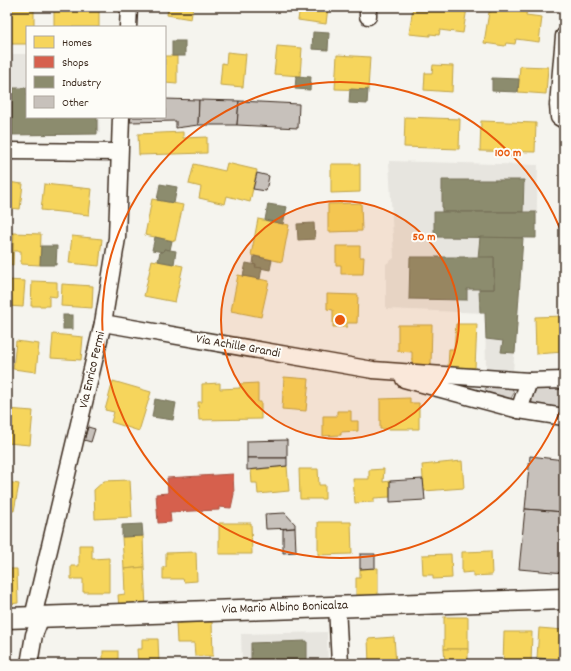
<svg xmlns="http://www.w3.org/2000/svg" width="571" height="671" font-family="Dekko,sans-serif">
  <style>
    .built { fill: #e7e5df }
    .green { fill: #dad6d0; stroke: #8a8077 }
    .homes { fill: #f6d55c; stroke: #bea249 }
    .shops { fill: #d6604d; stroke: #a8503f }
    .industry { fill: #8c8c6e; stroke: #746f56 }
    .building { fill: #c7c1bb; stroke: #3b2a1e }
    .lines { fill: none; stroke-linecap: round; stroke-linejoin: round }
    .minor-casing { stroke: #3b2a1e; stroke-width: 19 }
    .major-casing { stroke: #3b2a1e; stroke-width: 23 }
    .minor { stroke: #fdfcf7; stroke-width: 16 }
    .major { stroke: #fdfcf7; stroke-width: 20 }
    .ring { fill: none; stroke: #e8590c; stroke-width: 2 }
    .labels { text-anchor: middle; dominant-baseline: central; stroke-width: 4; stroke-linejoin: round; paint-order: stroke }
    .street-label { font-size: 13px; fill: #3b2a1e; stroke: #fdfcf7 }
    .centre { fill: #e8590c; stroke: #fdfcf7; stroke-width: 2 }
    .ring-label { font-size: 12px; text-anchor: middle; font-weight: bold; fill: #e8590c; stroke: #fdfcf7; stroke-width: 4; stroke-linejoin: round; paint-order: stroke }
  </style>
  <rect width="100%" height="100%" fill="#f5f4ee"/>
  <filter id="ink" filterUnits="userSpaceOnUse"><feTurbulence type="fractalNoise" baseFrequency=".025" numOctaves="2"/><feDisplacementMap in="SourceGraphic" scale="8" xChannelSelector="R" yChannelSelector="G"/><feConvolveMatrix kernelMatrix="1 2 1 2 8 2 1 2 1" color-interpolation-filters="sRGB"/></filter>
  <g filter="url(#ink)">
    <g class="built">
      <path d="M 7,54 L 27,54 L 27,117 L 99,117 L 100,133 L 7,135 Z"/>
      <path d="M 389,161 L 538,165 L 536,238 L 523,238 L 513,372 L 486,370 L 485,313 L 386,309 L 386,264 L 394,258 Z"/>
      <path d="M 327,632 L 328,664 L 242,664 L 241,634 Z"/>
    </g>
    <g class="green">
      <path d="M 490,385 L 512,388 L 514,393 L 510,400 L 488,394 L 485,389 Z"/>
      <path d="M 564,386 L 564,410 L 537,407 L 532,403 C 532,383 549,387 564,386 Z"/>
    </g>
    <g class="homes">
      <path d="M 7,7 L 34,7 L 34,27 L 27,27 L 27,44 L 7,44 Z"/>
      <rect x="54" y="7" width="45" height="20"/>
      <path d="M 168,7 L 193,7 L 191,19 L 167,15 Z"/>
      <path d="M 300,7 L 328,7 L 326,24 L 298,20 Z"/>
      <path d="M 413,7 L 467,8 L 463,33 L 440,30 L 439,35 L 430,34 L 430,36 L 409,34 Z"/>
      <path d="M 492,7 L 527,7 L 526,15 L 542,17 L 539,42 L 516,39 L 515,44 L 506,43 L 505,46 L 484,43 L 489,12 L 491,12 Z"/>
      <path d="M 277,46 L 302,48 L 300,76 L 274,74 Z"/>
      <path d="M 227,52 L 246,54 L 243,87 L 220,85 L 222,63 L 226,64 Z"/>
      <path d="M 337,55 L 370,57 L 368,90 L 335,89 Z"/>
      <path d="M 165,56 L 177,56 L 177,84 L 165,83 Z"/>
      <path d="M 433,65 L 453,66 L 452,92 L 424,90 L 425,73 L 432,73 Z"/>
      <path d="M 520,66 L 548,67 L 546,94 L 518,92 Z"/>
      <path d="M 405,117 L 460,119 L 459,149 L 404,147 Z"/>
      <path d="M 481,121 L 536,123 L 535,152 L 480,151 Z"/>
      <path d="M 183,132 L 183,138 L 207,137 L 207,153 L 139,155 L 138,134 Z"/>
      <path d="M 227,163 L 257,170 L 250,202 L 227,196 L 225,204 L 199,198 L 201,187 L 189,184 L 194,164 L 225,171 Z"/>
      <path d="M 331,164 L 360,164 L 360,192 L 331,193 Z"/>
      <path d="M 7,182 L 23,184 L 20,209 L 7,208 Z"/>
      <path d="M 44,184 L 92,189 L 89,215 L 41,210 Z"/>
      <path d="M 152,199 L 183,205 L 175,241 L 145,235 Z"/>
      <path d="M 361,203 L 362,231 L 328,232 L 328,204 Z"/>
      <path d="M 258,219 L 289,225 L 282,262 L 251,255 Z"/>
      <path d="M 7,233 L 14,233 L 13,265 L 7,265 Z"/>
      <path d="M 14,233 L 41,234 L 40,265 L 21,264 L 21,251 L 13,251 Z"/>
      <path d="M 72,236 L 102,239 L 99,266 L 69,263 Z"/>
      <path d="M 336,246 L 360,246 L 360,257 L 364,257 L 363,274 L 341,274 L 341,265 L 336,265 Z"/>
      <path d="M 152,260 L 183,266 L 175,302 L 144,296 Z"/>
      <path d="M 238,275 L 269,281 L 261,317 L 231,311 Z"/>
      <path d="M 7,280 L 25,281 L 23,307 L 7,306 Z"/>
      <path d="M 32,281 L 57,282 L 57,297 L 49,296 L 49,306 L 31,306 Z"/>
      <path d="M 62,284 L 93,286 L 92,308 L 61,306 Z"/>
      <path d="M 327,294 L 358,295 L 357,323 L 347,323 L 347,327 L 333,327 L 333,310 L 327,309 Z"/>
      <path d="M 564,316 L 564,352 L 536,354 L 535,317 Z"/>
      <path d="M 456,324 L 477,324 L 475,368 L 448,367 L 449,349 L 454,349 Z"/>
      <path d="M 398,325 L 432,325 L 431,365 L 412,365 L 412,352 L 398,351 Z"/>
      <path d="M 53,334 L 83,337 L 81,360 L 51,358 Z"/>
      <path d="M 16,341 L 39,344 L 36,372 L 13,369 Z"/>
      <path d="M 284,377 L 309,379 L 306,411 L 282,409 Z"/>
      <path d="M 113,381 L 151,392 L 139,431 L 111,422 L 114,412 L 105,410 Z"/>
      <path d="M 220,383 L 220,389 L 240,388 L 240,384 L 258,383 L 258,402 L 261,402 L 261,419 L 199,420 L 198,402 L 202,402 L 202,384 Z"/>
      <path d="M 410,398 L 410,403 L 419,403 L 419,429 L 380,429 L 380,399 Z"/>
      <path d="M 7,409 L 33,411 L 30,445 L 7,443 Z"/>
      <path d="M 337,411 L 351,411 L 351,421 L 358,421 L 358,431 L 341,432 L 341,435 L 323,436 L 323,416 L 337,416 Z"/>
      <path d="M 462,461 L 464,488 L 424,491 L 422,465 Z"/>
      <path d="M 287,466 L 289,491 L 258,494 L 257,483 L 252,483 L 251,470 Z"/>
      <path d="M 299,469 L 318,469 L 319,485 L 325,485 L 325,499 L 300,499 Z"/>
      <path d="M 384,469 L 383,482 L 390,481 L 390,497 L 374,498 L 374,502 L 355,503 L 353,479 L 369,479 L 369,470 Z"/>
      <path d="M 130,480 L 132,517 L 95,519 L 94,490 L 104,481 Z"/>
      <path d="M 7,482 L 19,484 L 14,511 L 7,510 Z"/>
      <path d="M 318,522 L 351,522 L 352,554 L 318,555 Z"/>
      <path d="M 219,523 L 251,523 L 252,554 L 219,554 Z"/>
      <path d="M 143,536 L 144,567 L 124,569 L 122,537 Z"/>
      <path d="M 79,545 L 92,545 L 92,559 L 109,558 L 109,592 L 83,592 L 83,579 L 71,579 L 71,566 L 79,566 Z"/>
      <path d="M 491,551 L 492,575 L 473,576 L 473,572 L 462,573 L 462,552 Z"/>
      <path d="M 196,552 L 197,581 L 184,582 L 183,579 L 163,579 L 163,567 L 166,567 L 166,553 Z"/>
      <path d="M 451,554 L 452,578 L 433,579 L 433,575 L 423,575 L 422,555 Z"/>
      <path d="M 144,567 L 146,608 L 119,609 L 118,595 L 125,594 L 124,569 Z"/>
      <path d="M 378,568 L 378,600 L 356,601 L 356,578 L 360,578 L 360,569 Z"/>
      <path d="M 7,569 L 17,569 L 18,603 L 10,604 L 10,608 L 7,608 Z"/>
      <rect x="444" y="617" width="24" height="32"/>
      <path d="M 212,622 L 213,656 L 195,656 L 194,643 L 177,643 L 176,623 Z"/>
      <path d="M 539,628 L 564,630 L 564,660 L 537,658 Z"/>
      <path d="M 504,632 L 532,632 L 531,664 L 503,664 Z"/>
      <path d="M 394,637 L 396,664 L 369,664 L 368,639 Z"/>
      <path d="M 142,639 L 158,639 L 159,664 L 138,664 L 137,649 L 142,649 Z"/>
      <path d="M 444,649 L 468,649 L 468,664 L 445,664 Z"/>
      <rect x="103" y="651" width="15" height="13"/>
    </g>
    <path class="shops" d="M 233,474 L 234,494 L 231,508 L 219,507 L 219,510 L 170,512 L 171,522 L 158,523 L 156,494 L 168,493 L 167,478 Z"/>
    <g class="industry">
      <path d="M 313,32 L 329,33 L 328,50 L 312,49 Z"/>
      <rect x="172" y="41" width="13" height="15"/>
      <path d="M 296,76 L 311,77 L 310,90 L 295,89 Z"/>
      <path d="M 492,78 L 519,79 L 518,92 L 492,91 Z"/>
      <path d="M 7,88 L 27,88 L 27,117 L 97,117 L 97,134 L 7,135 Z"/>
      <path d="M 350,89 L 368,90 L 367,104 L 349,103 Z"/>
      <path d="M 442,180 L 524,180 L 523,212 L 442,212 Z"/>
      <path d="M 160,184 L 177,187 L 174,203 L 157,200 Z"/>
      <path d="M 268,204 L 287,207 L 283,224 L 265,220 Z"/>
      <path d="M 434,212 L 536,212 L 536,238 L 434,237 Z"/>
      <path d="M 314,223 L 315,239 L 298,240 L 297,224 Z"/>
      <path d="M 155,237 L 172,241 L 170,250 L 164,249 L 163,252 L 152,250 Z"/>
      <path d="M 480,237 L 523,238 L 515,353 L 501,352 L 503,341 L 486,339 L 485,313 L 480,313 L 479,289 L 494,289 L 494,257 L 478,258 Z"/>
      <path d="M 41,246 L 57,246 L 56,265 L 40,265 Z"/>
      <path d="M 164,249 L 176,251 L 174,264 L 158,261 L 160,252 L 163,252 Z"/>
      <path d="M 254,256 L 272,260 L 270,270 L 255,267 L 256,265 L 253,264 Z"/>
      <path d="M 410,257 L 494,257 L 494,289 L 467,289 L 467,300 L 409,299 Z"/>
      <path d="M 246,263 L 256,265 L 255,267 L 262,268 L 260,279 L 243,276 Z"/>
      <rect x="63" y="315" width="10" height="14"/>
      <path d="M 155,399 L 176,403 L 173,420 L 152,417 Z"/>
      <path d="M 142,524 L 143,536 L 122,537 L 122,525 Z"/>
      <path d="M 307,641 L 307,662 L 324,661 L 324,664 L 251,664 L 251,643 Z"/>
      <path d="M 537,658 L 564,660 L 564,664 L 537,664 Z"/>
    </g>
    <g class="building">
      <path d="M 165,99 L 199,100 L 198,125 L 176,128 L 176,121 L 130,122 L 131,117 L 165,117 Z"/>
      <path d="M 199,100 L 239,101 L 237,125 L 198,125 Z"/>
      <path d="M 239,101 L 299,104 L 298,128 L 237,125 Z"/>
      <path d="M 257,173 L 269,176 L 266,191 L 253,189 Z"/>
      <path d="M 88,427 L 95,429 L 91,442 L 84,440 Z"/>
      <path d="M 287,440 L 287,458 L 247,458 L 247,441 Z"/>
      <path d="M 530,456 L 564,460 L 564,512 L 525,509 Z"/>
      <path d="M 247,458 L 287,458 L 287,466 L 247,470 Z"/>
      <path d="M 423,479 L 425,500 L 390,502 L 390,481 Z"/>
      <path d="M 525,509 L 564,512 L 564,573 L 519,569 Z"/>
      <path d="M 285,513 L 295,524 L 295,528 L 266,529 L 265,514 Z"/>
      <path d="M 295,528 L 296,552 L 283,553 L 283,529 Z"/>
      <path d="M 360,554 L 375,554 L 375,568 L 360,569 Z"/>
    </g>
    <g class="lines">
      <g class="minor-casing">
        <g id="minor">
          <path d="M 368,16 L 368,7"/>
          <path d="M 128,27 L 129,7"/>
          <path d="M 564,36 L 558,105 L 559,117 L 564,120"/>
          <path d="M 7,151 L 119,152"/>
          <path d="M 103,323 L 373,370 L 529,381 L 564,380"/>
          <path d="M 404,379 L 519,410 L 564,417"/>
          <path d="M 519,410 L 529,381"/>
          <path d="M 337,606 L 340,664"/>
          <path d="M 33,617 L 103,323 L 117,238 L 121,117"/>
          <path d="M 29,664 L 34,635 L 41,617"/>
        </g>
      </g>
      <g class="major-casing">
        <path id="major" d="M 7,618 L 564,599"/>
      </g>
      <use href="#minor" class="minor"/>
      <use href="#major" class="major"/>
    </g>
  </g>
  <circle cx="340" cy="320" r="119" fill="#e8590c" fill-opacity=".12"/>
  <g class="ring">
    <circle cx="340" cy="320" r="119"/>
    <path d="M564 401A238 238 0 1 1 564 239"/>
  </g>
  <g class="labels">
    <g class="street-label">
      <text transform="translate(238 347) rotate(10)">Via Achille Grandi</text>
      <text transform="translate(93 370) rotate(-77)">Via Enrico Fermi</text>
      <text transform="translate(285 608) rotate(-2)">Via Mario Albino Bonicalza</text>
    </g>
  </g>
  <circle cx="340" cy="320" r="6" class="centre"/>
  <g class="ring-label">
    <text x="508" y="156">100 m</text>
    <text x="424" y="240">50 m</text>
  </g>
  <rect width="571" height="671" fill="none" stroke="#fdfcf7" stroke-width="24"/>
  <rect x="12" y="12" width="547" height="647" fill="none" stroke="#3b2a1e" stroke-width="1.5" filter="url(#ink)"/>
  <rect x="26" y="26" width="140" height="92" fill="#fdfcf7" stroke="#afa8a0"/>
  <rect x="34" y="36" width="20" height="12" fill="#f6d55c" stroke="#afa8a0"/>
  <text x="62" y="46" font-size="12" fill="#3b2a1e">Homes</text>
  <rect x="34" y="56" width="20" height="12" fill="#d6604d" stroke="#afa8a0"/>
  <text x="62" y="66" font-size="12" fill="#3b2a1e">Shops</text>
  <rect x="34" y="76" width="20" height="12" fill="#8c8c6e" stroke="#afa8a0"/>
  <text x="62" y="86" font-size="12" fill="#3b2a1e">Industry</text>
  <rect x="34" y="96" width="20" height="12" fill="#c7c1bb" stroke="#afa8a0"/>
  <text x="62" y="106" font-size="12" fill="#3b2a1e">Other</text>
</svg>
